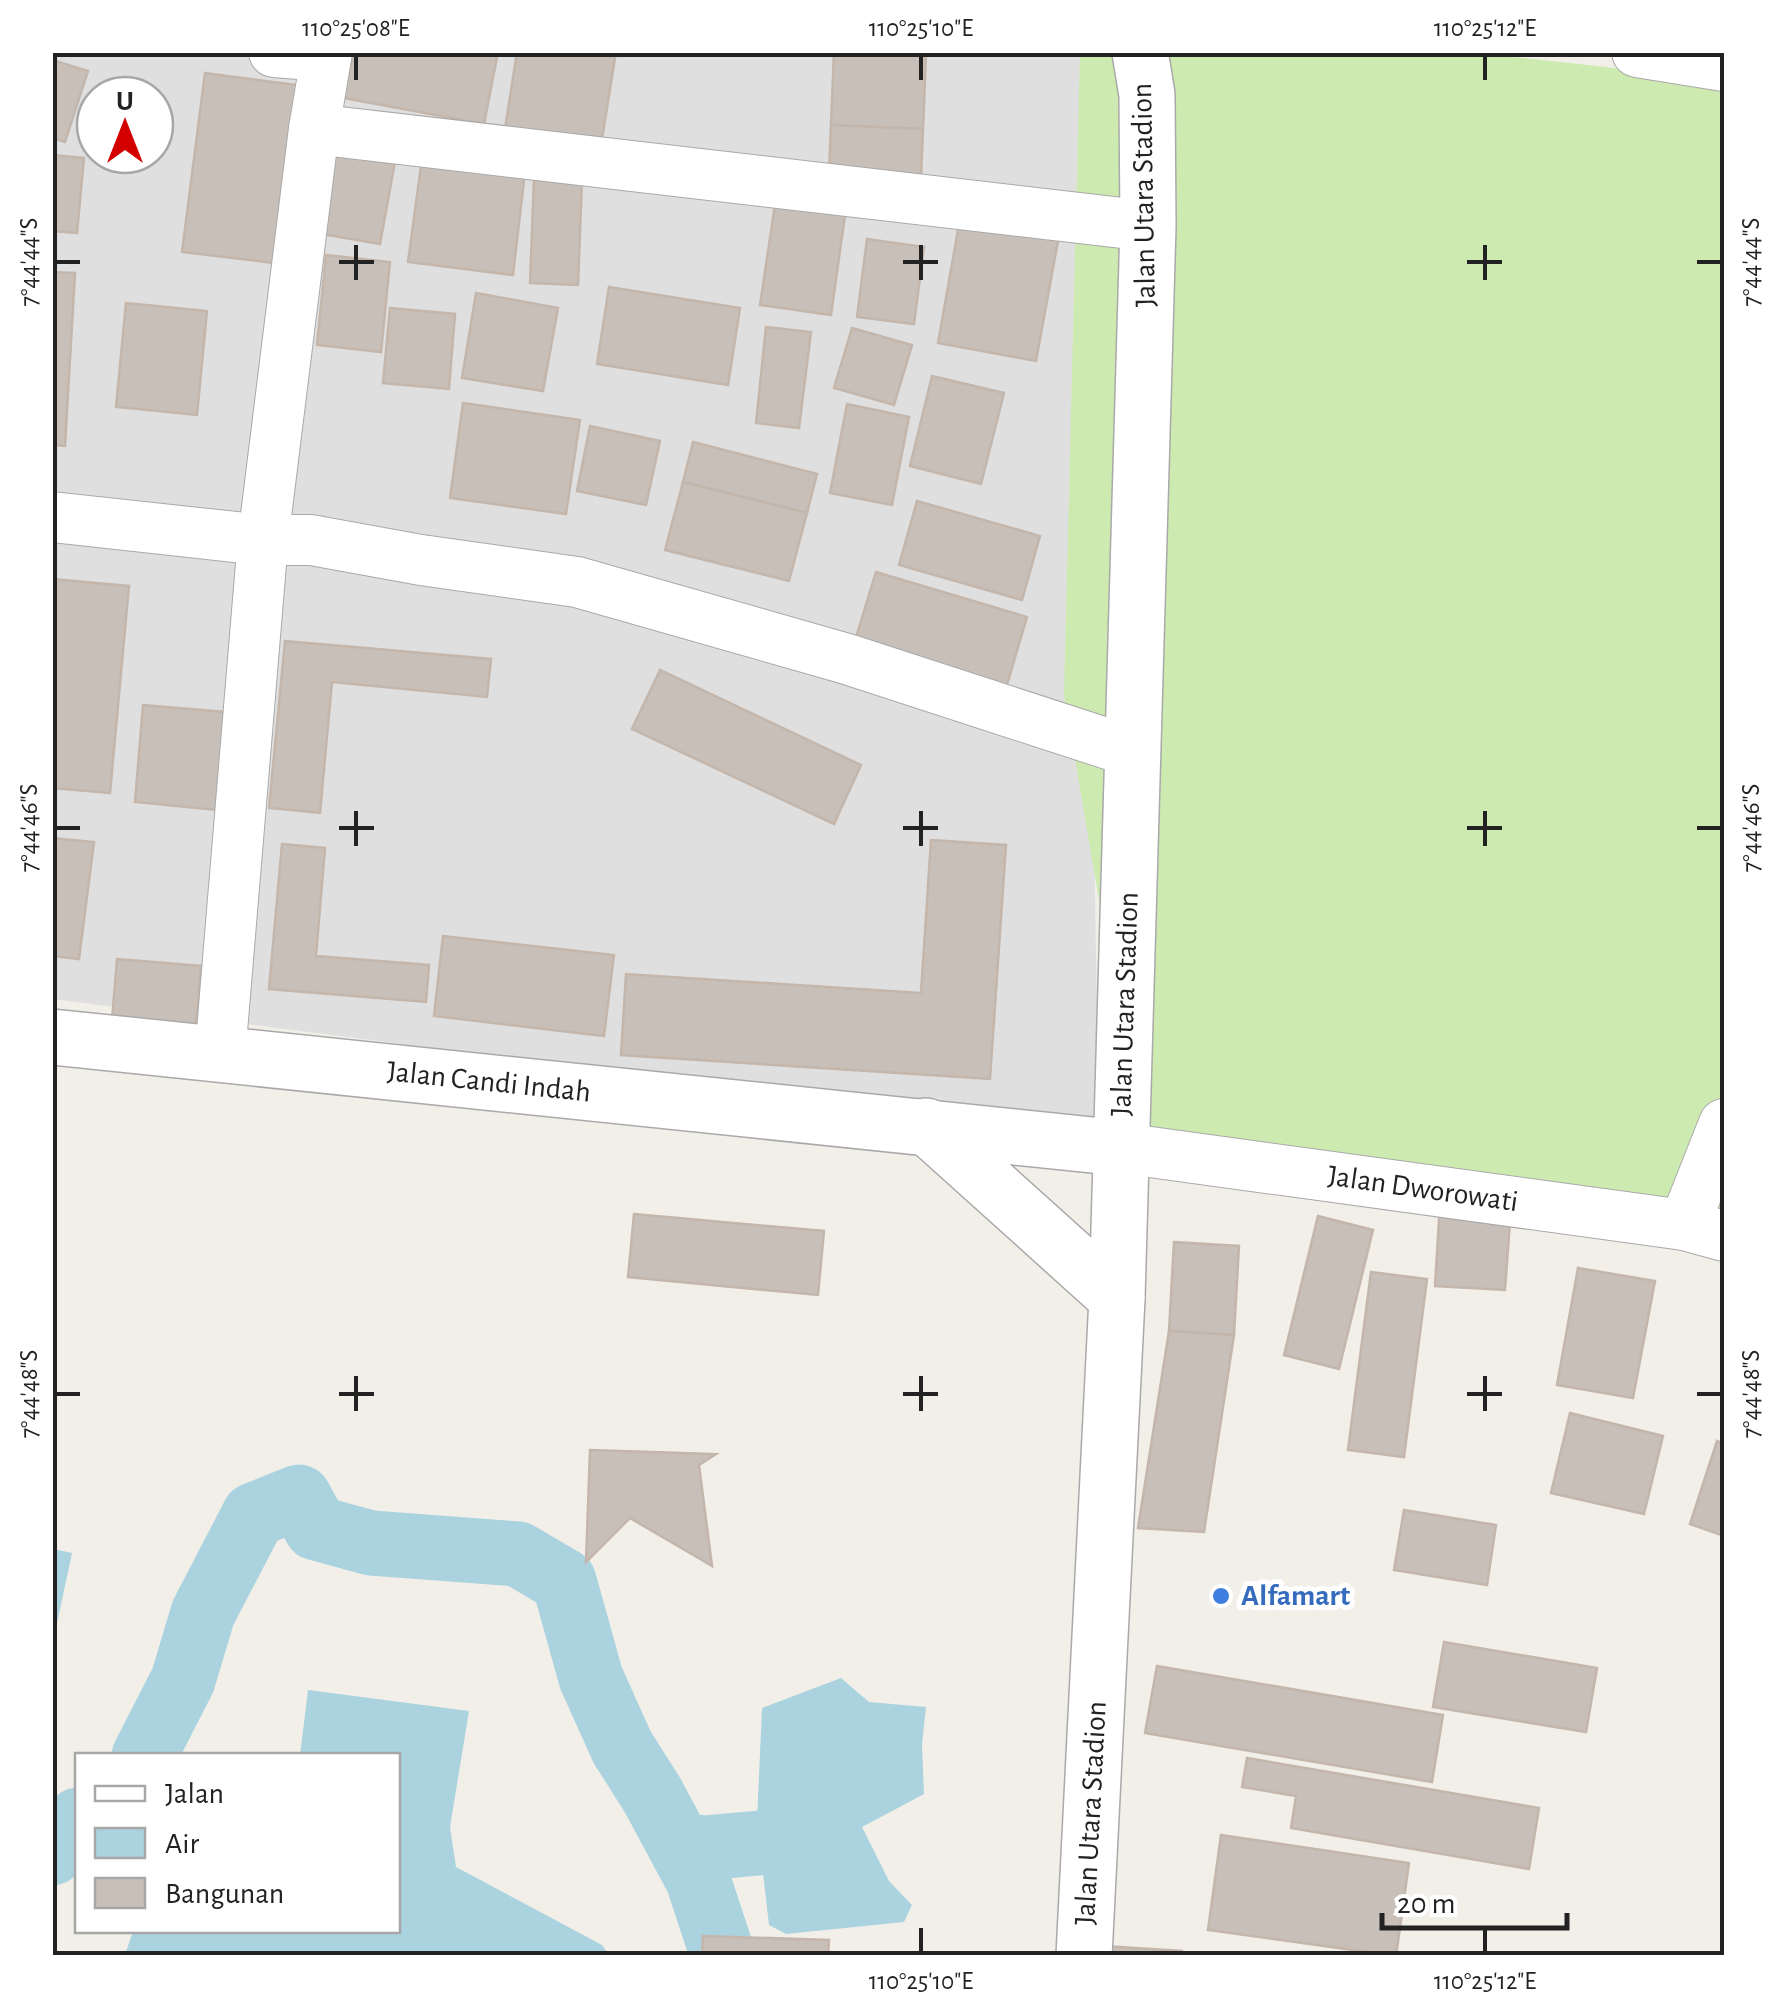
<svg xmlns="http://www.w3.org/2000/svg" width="1777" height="2008" font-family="'Alegreya Sans',sans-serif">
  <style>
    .residential { fill: #e0dfdf; fill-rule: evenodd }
    .grass { fill: #cdebb0 }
    .water { fill: #aad3df }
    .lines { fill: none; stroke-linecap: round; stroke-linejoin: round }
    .canal { stroke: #aad3df; stroke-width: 65 }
    .building { fill: #c7bfb8; stroke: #c4b6ab; stroke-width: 2.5 }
    .minor-casing { stroke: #a9a9a9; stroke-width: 52 }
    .tertiary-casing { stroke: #a9a9a9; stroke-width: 58 }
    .minor { stroke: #fff; stroke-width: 50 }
    .tertiary { stroke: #fff; stroke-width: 55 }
    .ticks { fill: none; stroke: #222; stroke-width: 4 }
    .shop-dot { fill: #3f7fe0; stroke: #fff; stroke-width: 4 }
    .labels { text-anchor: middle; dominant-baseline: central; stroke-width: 10; stroke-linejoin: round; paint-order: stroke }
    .street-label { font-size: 30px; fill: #222; stroke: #fff }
    .shop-label { font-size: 30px; font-weight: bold; fill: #366cbe; stroke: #fff; text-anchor: start }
    .neatline { fill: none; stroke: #222; stroke-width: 4 }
    .ticks-label { font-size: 25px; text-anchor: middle; fill: #222 }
  </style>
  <rect width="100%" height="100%" fill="#f2efe9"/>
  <path class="residential" d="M 53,53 L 1081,53 L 1099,1134 L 53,999 ZM 95,95 L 155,95 L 155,155 L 95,155 Z"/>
  <path class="grass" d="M 1469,52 L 1724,80 L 1724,1216 L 1138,1128 L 1064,695 L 1080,53 Z"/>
  <g class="water">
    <path d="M 53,1549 L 72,1553 L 53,1642 L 52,1549 Z"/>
    <path d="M 841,1678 L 869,1702 L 926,1707 L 922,1745 L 924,1794 L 862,1827 L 889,1881 L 912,1905 L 904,1922 L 786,1934 L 769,1925 L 757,1821 L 762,1708 Z"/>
    <path d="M 308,1690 L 469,1711 L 450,1827 L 456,1867 L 602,1945 L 609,1955 L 125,1955 L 133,1931 L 398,1930 L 398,1756 L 300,1755 Z"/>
  </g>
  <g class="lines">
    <g class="canal">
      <path d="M 144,1756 L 183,1680 L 203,1613 L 254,1515 L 299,1497 L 316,1528 L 371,1543 L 518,1554 L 564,1581 L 591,1678 L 622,1747 L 653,1796 L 698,1880 L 723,1956"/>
      <path d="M 680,1845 L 704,1848 L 759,1843"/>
      <path d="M 52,1853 L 78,1820"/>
    </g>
  </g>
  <g class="building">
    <path d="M 353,52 L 498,52 L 484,124 L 344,98 Z"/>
    <path d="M 517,52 L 616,52 L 601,145 L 505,129 Z"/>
    <path d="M 834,52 L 926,56 L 923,129 L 831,125 Z"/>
    <path d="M 52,60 L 88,71 L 65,142 L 52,138 Z"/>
    <path d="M 205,73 L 297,85 L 274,263 L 182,252 Z"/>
    <path d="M 831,125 L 923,129 L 921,176 L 829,172 Z"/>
    <path d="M 337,146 L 396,156 L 380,244 L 322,234 Z"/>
    <path d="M 423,151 L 526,163 L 513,275 L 408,262 Z"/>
    <path d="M 52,155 L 84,158 L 77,233 L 52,231 Z"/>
    <path d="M 534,178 L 582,180 L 578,285 L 530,283 Z"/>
    <path d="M 776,198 L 846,208 L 831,315 L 760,305 Z"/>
    <path d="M 961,213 L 1060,230 L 1036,361 L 938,343 Z"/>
    <path d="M 867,239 L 924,247 L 914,324 L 857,317 Z"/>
    <path d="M 326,255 L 390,262 L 381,352 L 317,345 Z"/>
    <path d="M 52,272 L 75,273 L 65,446 L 52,445 Z"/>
    <path d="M 609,287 L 740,308 L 728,385 L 597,364 Z"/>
    <path d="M 476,293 L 558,308 L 543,391 L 462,378 Z"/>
    <path d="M 126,303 L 207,311 L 197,415 L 116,407 Z"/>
    <path d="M 390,308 L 455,314 L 449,389 L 383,383 Z"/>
    <path d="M 766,327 L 811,332 L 799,428 L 756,423 Z"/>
    <path d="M 852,328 L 912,345 L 894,405 L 834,388 Z"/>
    <path d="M 932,376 L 1004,393 L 981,484 L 910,466 Z"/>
    <path d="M 463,403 L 580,420 L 566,514 L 450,498 Z"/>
    <path d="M 847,404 L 909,417 L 892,505 L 830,493 Z"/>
    <path d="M 590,426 L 660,441 L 646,505 L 577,491 Z"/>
    <path d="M 693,442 L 817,474 L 807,513 L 683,482 Z"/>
    <path d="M 683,482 L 807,513 L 789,581 L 665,550 Z"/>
    <path d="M 917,501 L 1040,536 L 1022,600 L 899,565 Z"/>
    <path d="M 876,572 L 1027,617 L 1006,688 L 854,644 Z"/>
    <path d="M 52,579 L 129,586 L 110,793 L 52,788 Z"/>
    <path d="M 285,641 L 491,659 L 487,697 L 332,682 L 320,813 L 269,808 Z"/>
    <path d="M 660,670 L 861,765 L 834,824 L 632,729 Z"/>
    <path d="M 143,705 L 225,712 L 216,810 L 135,802 Z"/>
    <path d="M 52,838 L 94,842 L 79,959 L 52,956 Z"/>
    <path d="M 931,840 L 1006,845 L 990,1079 L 621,1055 L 626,974 L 921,993 Z"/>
    <path d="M 282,844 L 325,848 L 316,956 L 429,965 L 426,1002 L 269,989 Z"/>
    <path d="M 443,936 L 614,955 L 604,1036 L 434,1016 Z"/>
    <path d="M 117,959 L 201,966 L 196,1027 L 112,1020 Z"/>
    <path d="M 1440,1204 L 1511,1208 L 1505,1290 L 1435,1286 Z"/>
    <path d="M 634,1214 L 824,1231 L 818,1295 L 628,1277 Z"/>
    <path d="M 1318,1216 L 1373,1230 L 1339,1369 L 1284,1355 Z"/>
    <path d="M 1174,1242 L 1239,1246 L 1234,1335 L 1169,1331 Z"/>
    <path d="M 1578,1268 L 1655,1281 L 1633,1398 L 1557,1385 Z"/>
    <path d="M 1371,1272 L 1427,1279 L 1404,1457 L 1348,1450 Z"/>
    <path d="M 1169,1331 L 1234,1335 L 1204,1532 L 1138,1528 Z"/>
    <path d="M 1570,1413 L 1663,1436 L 1644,1514 L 1551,1493 Z"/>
    <path d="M 1717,1441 L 1724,1444 L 1724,1536 L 1690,1524 Z"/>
    <path d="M 590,1450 L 716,1454 L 699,1465 L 712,1566 L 630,1518 L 586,1562 Z"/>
    <path d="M 1404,1510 L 1496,1525 L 1487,1585 L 1394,1570 Z"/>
    <path d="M 1444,1642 L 1597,1668 L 1586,1732 L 1433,1707 Z"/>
    <path d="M 1157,1666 L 1443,1715 L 1432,1782 L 1145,1733 Z"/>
    <path d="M 1247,1758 L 1539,1808 L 1529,1869 L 1291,1828 L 1296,1796 L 1242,1787 Z"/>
    <path d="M 1221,1835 L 1409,1863 L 1396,1956 L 1208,1930 Z"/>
    <path d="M 703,1936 L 829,1940 L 828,1956 L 702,1956 Z"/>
    <path d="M 1103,1946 L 1182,1951 L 1182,1956 L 1103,1956 Z"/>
  </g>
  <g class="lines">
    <g class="minor-casing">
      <g id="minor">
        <path d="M 274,52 L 326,56"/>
        <path d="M 1637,52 L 1724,66"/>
        <path d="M 314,129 L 1148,226"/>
        <path d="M 52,517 L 263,540 L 311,540 L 421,560 L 577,582 L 847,659 L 1133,752"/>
        <path d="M 220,1055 L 263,540 L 314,129 L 327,52"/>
        <path d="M 1121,1148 L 1684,1225 L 1724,1236"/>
        <path d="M 1684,1225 L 1724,1124"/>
      </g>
    </g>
    <g class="tertiary-casing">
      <g id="tertiary">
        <path d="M 52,1037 L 1121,1148"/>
        <path d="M 926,1126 L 1117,1298"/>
        <path d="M 1084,1956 L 1117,1298 L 1148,226 L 1147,95 L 1140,52"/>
      </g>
    </g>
    <use href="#minor" class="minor"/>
    <use href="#tertiary" class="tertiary"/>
  </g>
  <path class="ticks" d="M 356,55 L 356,80M 921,55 L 921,80M 1485,55 L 1485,80M 356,245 L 356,280M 921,245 L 921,280M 1485,245 L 1485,280M 55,262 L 80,262M 339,262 L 374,262M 903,262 L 938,262M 1467,262 L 1502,262M 1697,262 L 1722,262M 356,811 L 356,846M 921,811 L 921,846M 1485,811 L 1485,846M 55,828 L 80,828M 339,828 L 374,828M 903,828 L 938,828M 1467,828 L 1502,828M 1697,828 L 1722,828M 356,1376 L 356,1411M 921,1376 L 921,1411M 1485,1376 L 1485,1411M 55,1394 L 80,1394M 339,1394 L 374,1394M 903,1394 L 938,1394M 1467,1394 L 1502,1394M 1697,1394 L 1722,1394M 921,1928 L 921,1953M 1485,1928 L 1485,1953"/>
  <circle class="shop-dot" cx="1221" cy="1596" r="10"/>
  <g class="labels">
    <g class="street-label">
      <text transform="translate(1144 195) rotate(-91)">Jalan Utara Stadion</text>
      <text transform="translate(1125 1004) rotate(-88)">Jalan Utara Stadion</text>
      <text transform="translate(489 1082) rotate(6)">Jalan Candi Indah</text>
      <text transform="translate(1423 1189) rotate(8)">Jalan Dworowati</text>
      <text transform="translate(1091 1813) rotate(-87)">Jalan Utara Stadion</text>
    </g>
    <g class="shop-label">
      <text x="1241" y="1596">Alfamart</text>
    </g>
  </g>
  <rect width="1777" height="2008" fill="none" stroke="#ffffff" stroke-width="110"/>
  <rect x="75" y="1753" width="325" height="180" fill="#ffffff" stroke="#a7a7a7" stroke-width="2.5"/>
  <rect x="95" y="1786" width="50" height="15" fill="#ffffff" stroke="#a7a7a7" stroke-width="2.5"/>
  <text x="165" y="1803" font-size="30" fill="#222222">Jalan</text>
  <rect x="95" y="1828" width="50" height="30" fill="#aad3df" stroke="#a7a7a7" stroke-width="2.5"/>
  <text x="165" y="1853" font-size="30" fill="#222222">Air</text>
  <rect x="95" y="1878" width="50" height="30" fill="#c7bfb8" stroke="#a7a7a7" stroke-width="2.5"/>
  <text x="165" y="1903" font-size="30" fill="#222222">Bangunan</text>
  <g transform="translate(125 125)"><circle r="48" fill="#ffffff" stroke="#a7a7a7" stroke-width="2.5"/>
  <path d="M0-8L18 38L0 25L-18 38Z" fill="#d40000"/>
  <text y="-15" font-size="28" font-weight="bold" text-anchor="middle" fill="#222222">U</text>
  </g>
  <path d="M1382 1913v15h185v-15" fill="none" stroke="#222222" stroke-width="5"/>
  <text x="1397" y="1913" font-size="30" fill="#222222" stroke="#ffffff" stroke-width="8" paint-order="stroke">20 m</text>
  <rect x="55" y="55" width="1667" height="1898" class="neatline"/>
  <g class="ticks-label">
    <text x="356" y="36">110°25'08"E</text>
    <text x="921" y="36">110°25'10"E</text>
    <text x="1485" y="36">110°25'12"E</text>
    <text transform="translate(28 262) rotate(-90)" y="9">7°44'44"S</text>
    <text transform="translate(1750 262) rotate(-90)" y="9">7°44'44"S</text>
    <text transform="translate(28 828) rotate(-90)" y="9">7°44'46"S</text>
    <text transform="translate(1750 828) rotate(-90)" y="9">7°44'46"S</text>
    <text transform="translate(28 1394) rotate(-90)" y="9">7°44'48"S</text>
    <text transform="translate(1750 1394) rotate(-90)" y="9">7°44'48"S</text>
    <text x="921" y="1989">110°25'10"E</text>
    <text x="1485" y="1989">110°25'12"E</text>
  </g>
</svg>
